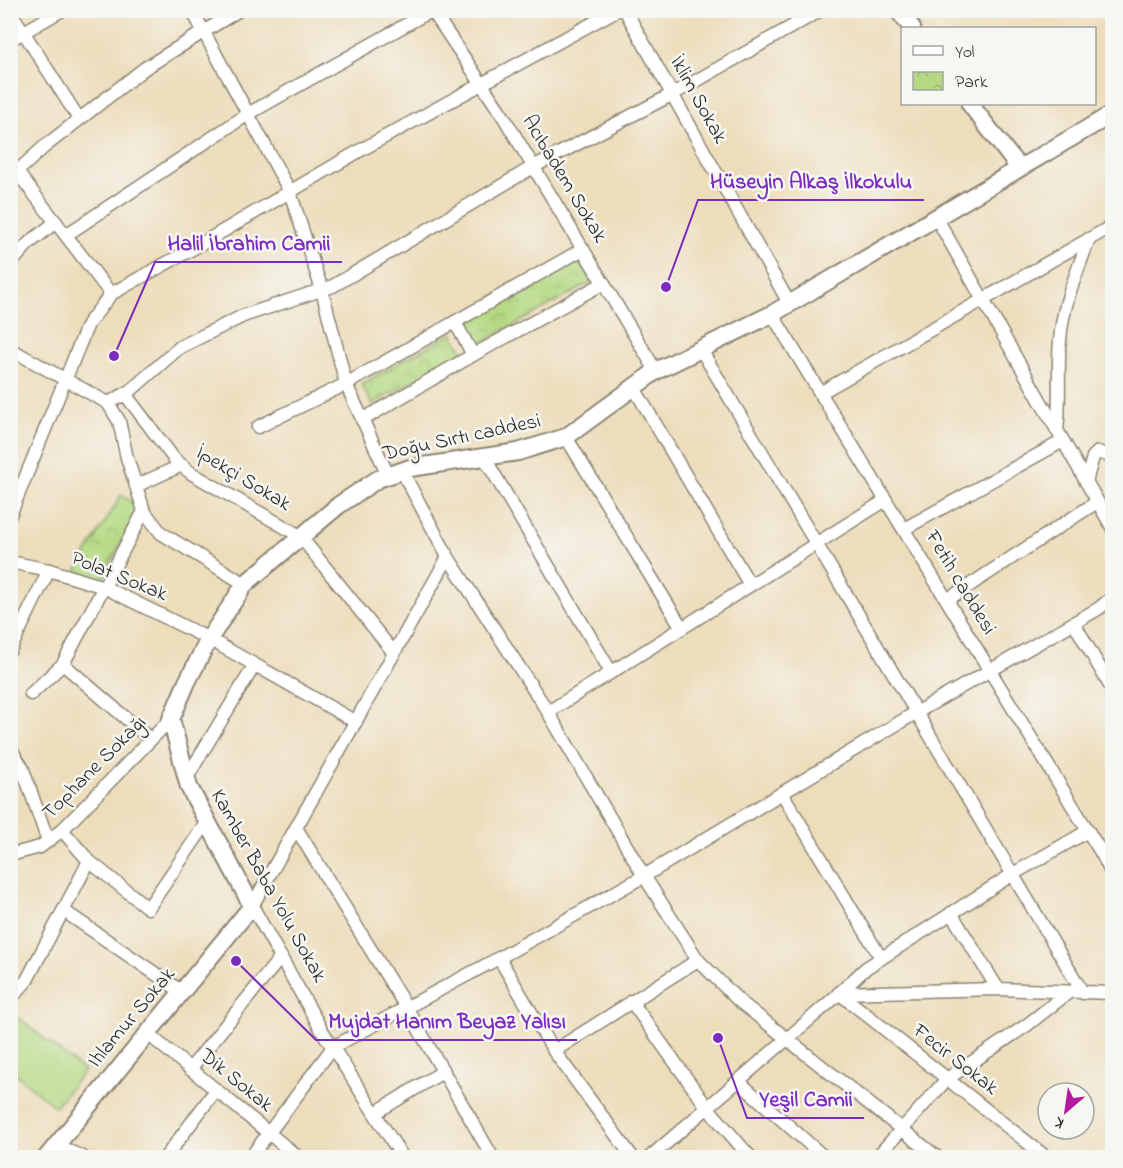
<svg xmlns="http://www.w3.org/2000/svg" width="1123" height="1168" font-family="'Indie Flower',sans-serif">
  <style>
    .park { fill: url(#park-crowns); stroke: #708256; stroke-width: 1.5 }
    .pitch { fill: #b4d982; stroke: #708256; stroke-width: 1.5 }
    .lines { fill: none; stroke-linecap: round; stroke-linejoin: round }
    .street-casing { stroke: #8c8473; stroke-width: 15 }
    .secondary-casing { stroke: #8c8473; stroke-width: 20 }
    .street { stroke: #fff; stroke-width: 12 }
    .secondary { stroke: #fff; stroke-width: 16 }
    .labels { text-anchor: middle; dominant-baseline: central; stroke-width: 5; stroke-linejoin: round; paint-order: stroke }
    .street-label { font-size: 21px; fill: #2b2b2b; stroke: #f6f6f2 }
    .leader { fill: none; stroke: #7b2cbf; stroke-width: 2 }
    .callout-dot { fill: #7b2cbf; stroke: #f6f6f2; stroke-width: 2 }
    .callout-label { font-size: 22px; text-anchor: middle; font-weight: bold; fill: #7b2cbf; stroke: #f6f6f2; stroke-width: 5; stroke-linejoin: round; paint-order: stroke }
  </style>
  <defs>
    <pattern id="park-crowns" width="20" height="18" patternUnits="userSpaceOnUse" patternTransform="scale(1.5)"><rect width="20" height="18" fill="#b4d982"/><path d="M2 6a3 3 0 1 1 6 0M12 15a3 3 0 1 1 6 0" fill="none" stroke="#9bba70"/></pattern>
  </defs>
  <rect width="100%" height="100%" fill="#f6f6f2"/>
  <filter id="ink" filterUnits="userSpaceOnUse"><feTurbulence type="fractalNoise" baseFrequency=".0167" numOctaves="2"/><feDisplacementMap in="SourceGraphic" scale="12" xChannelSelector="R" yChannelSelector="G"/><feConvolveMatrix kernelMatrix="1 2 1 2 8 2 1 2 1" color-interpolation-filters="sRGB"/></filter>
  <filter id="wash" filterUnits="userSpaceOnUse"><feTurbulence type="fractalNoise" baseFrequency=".008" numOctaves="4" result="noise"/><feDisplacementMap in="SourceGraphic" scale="24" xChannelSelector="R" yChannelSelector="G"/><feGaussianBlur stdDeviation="1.35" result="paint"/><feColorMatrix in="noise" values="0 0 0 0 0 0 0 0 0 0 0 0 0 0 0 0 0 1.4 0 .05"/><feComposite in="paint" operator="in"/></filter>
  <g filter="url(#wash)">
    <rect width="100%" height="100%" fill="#edddbb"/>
    <g class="park">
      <path d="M 579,260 L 592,282 L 476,346 L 464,325 Z"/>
      <path d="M 452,333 L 464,353 L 372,404 L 361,384 Z"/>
      <path d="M 121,495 L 136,505 L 136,514 L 102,580 L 76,571 Z"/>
    </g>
    <path class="pitch" d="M 14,1014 L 84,1071 L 55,1107 L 11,1070 L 11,1019 Z"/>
  </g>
  <g filter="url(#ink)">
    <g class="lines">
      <g class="street-casing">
        <g id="street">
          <path d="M 192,10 L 290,192 L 322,290 L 346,384 L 388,475"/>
          <path d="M 432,10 L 503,116 L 656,371"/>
          <path d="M 625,10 L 789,303"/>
          <path d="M 10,11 L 79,119"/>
          <path d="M 10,40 L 62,10"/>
          <path d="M 10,167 L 17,172 L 111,294"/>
          <path d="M 10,178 L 44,147 L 145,68 L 239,10"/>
          <path d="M 936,217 L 1112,527"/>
          <path d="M 66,235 L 248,114 L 432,10"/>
          <path d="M 10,264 L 29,243 L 56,222"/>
          <path d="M 772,314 L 1102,854 L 1112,874"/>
          <path d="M 455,322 L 473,355"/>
          <path d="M 700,348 L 1083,993"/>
          <path d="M 10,349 L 108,403 L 119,421 L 127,458 L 144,511 L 161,533 L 245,584"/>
          <path d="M 633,386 L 750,585"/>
          <path d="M 820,393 L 1112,226"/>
          <path d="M 125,394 L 175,460 L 191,473 L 300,536 L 394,653"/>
          <path d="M 108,403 L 129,392 L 180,347 L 243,316 L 333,286 L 533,167 L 673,94 L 821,10"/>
          <path d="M 362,420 L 473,355 L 604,283"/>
          <path d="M 258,427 L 346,384 L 583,249"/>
          <path d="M 1057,430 C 1061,400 1057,371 1060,341 C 1062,306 1077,272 1089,239"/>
          <path d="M 566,437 L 682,628"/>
          <path d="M 484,457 L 611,672"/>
          <path d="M 402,471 L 448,557 L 548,712 L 644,876 L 698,960 L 739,1001 L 938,1158"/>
          <path d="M 1086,482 L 1093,457 L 1098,452 L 1112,457"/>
          <path d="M 136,486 L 182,465"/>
          <path d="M 10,515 L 88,324 L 111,294 L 201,244 L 359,151 L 617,10"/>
          <path d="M 904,529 L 1063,441"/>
          <path d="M 10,562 L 49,570 L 104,587 L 209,639 L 356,722"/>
          <path d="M 947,600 L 1097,502"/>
          <path d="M 1074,623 L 1112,689"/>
          <path d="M 10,650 L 49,570"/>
          <path d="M 63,664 L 150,739"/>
          <path d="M 31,694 L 63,664 L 144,511"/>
          <path d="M 548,712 L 886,500"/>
          <path d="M 10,748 L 22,767 L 48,841"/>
          <path d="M 186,779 L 254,666"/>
          <path d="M 782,793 L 881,958"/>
          <path d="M 296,828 L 406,1007 L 493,1158"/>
          <path d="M 62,830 L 89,861 L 148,908 L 207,822"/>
          <path d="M 10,855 L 40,847 L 62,830 L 171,719"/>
          <path d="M 64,911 L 182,992"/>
          <path d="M 951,913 L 998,989"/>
          <path d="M 499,958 L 554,1051 L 633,1158"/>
          <path d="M 839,993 L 998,989 L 1112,993"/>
          <path d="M 839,993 L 1047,1158"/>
          <path d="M 10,1000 L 27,980 L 89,861"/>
          <path d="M 631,1001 L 707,1107 L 751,1158"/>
          <path d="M 148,1034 L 299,1158"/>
          <path d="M 554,1051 L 698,960"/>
          <path d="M 190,1069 L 281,957"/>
          <path d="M 738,1081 L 825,1158"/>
          <path d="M 375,1113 L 444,1071"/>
          <path d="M 56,1145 L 84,1158"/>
          <path d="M 165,1158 L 216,1090"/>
          <path d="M 250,1158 L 333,1047 L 499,958 L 644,876 L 917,712 L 1098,609 L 1112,598"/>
          <path d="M 403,1158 L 321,1029 L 252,906 L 448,557"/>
          <path d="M 649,1158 L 832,1000 L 866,968 L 1013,874 L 1088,831"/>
          <path d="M 876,1158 L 947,1079 L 1027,1025 L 1069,992"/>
        </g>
      </g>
      <g class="secondary-casing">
        <g id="secondary">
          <path d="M 898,10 L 912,28"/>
          <path d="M 970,104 L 1019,168"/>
          <path d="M 46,1158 L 252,906 L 189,787 L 171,719 L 187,682 L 209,639 L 245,584 L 339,505 L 378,479 L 410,468 L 518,452 L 566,437 L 656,371 L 772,314 L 1112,114"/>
        </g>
      </g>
      <use href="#street" class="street"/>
      <use href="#secondary" class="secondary"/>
    </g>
  </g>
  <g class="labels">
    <g class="street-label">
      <text transform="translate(698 100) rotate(61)">İklim Sokak</text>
      <text transform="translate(564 179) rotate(59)">Acıbadem Sokak</text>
      <text transform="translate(462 438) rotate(-12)">Doğu Sırtı caddesi</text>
      <text transform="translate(243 479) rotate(31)">İpekçi Sokak</text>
      <text transform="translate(119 577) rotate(22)">Polat Sokak</text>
      <text transform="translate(960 583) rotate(59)">Fetih caddesi</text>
      <text transform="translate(95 768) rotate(-45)">Tophane Sokağı</text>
      <text transform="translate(268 886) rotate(61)">Kamber Baba Yolu Sokak</text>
      <text transform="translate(132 1018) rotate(-50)">Ihlamur Sokak</text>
      <text transform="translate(955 1060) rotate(38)">Fecir Sokak</text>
      <text transform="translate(236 1081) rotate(39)">Dik Sokak</text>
    </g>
  </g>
  <path class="leader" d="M666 287L698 200H924M114 356L155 262H342M236 961L316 1040H577M718 1038L747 1118H864"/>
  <g class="callout-dot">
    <circle cx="666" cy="287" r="6"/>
    <circle cx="114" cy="356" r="6"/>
    <circle cx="236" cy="961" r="6"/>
    <circle cx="718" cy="1038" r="6"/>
  </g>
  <g class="callout-label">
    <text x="811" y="188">Hüseyin Alkaş İlkokulu</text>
    <text x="249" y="250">Halil İbrahim Camii</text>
    <text x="447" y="1028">Mujdat Hanım Beyaz Yalısı</text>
    <text x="806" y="1106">Yeşil Camii</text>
  </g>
  <rect width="1123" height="1168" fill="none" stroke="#f6f6f2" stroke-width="36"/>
  <rect x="901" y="27" width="195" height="78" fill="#f6f6f2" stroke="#a5a5a2" stroke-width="1.5"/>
  <rect x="913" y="46" width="30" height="9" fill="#ffffff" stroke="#a5a5a2" stroke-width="1.5"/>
  <text x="955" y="57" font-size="18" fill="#2b2b2b">Yol</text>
  <rect x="913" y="72" width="30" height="18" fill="url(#park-crowns)" stroke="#a5a5a2" stroke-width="1.5"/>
  <text x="955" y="87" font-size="18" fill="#2b2b2b">Park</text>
  <g transform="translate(1066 1111) rotate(209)"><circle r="28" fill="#f6f6f2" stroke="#a5a5a2" stroke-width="1.5"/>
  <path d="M0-4.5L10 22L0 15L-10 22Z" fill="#b5179e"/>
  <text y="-9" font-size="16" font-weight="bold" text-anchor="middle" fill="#2b2b2b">K</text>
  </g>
</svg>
